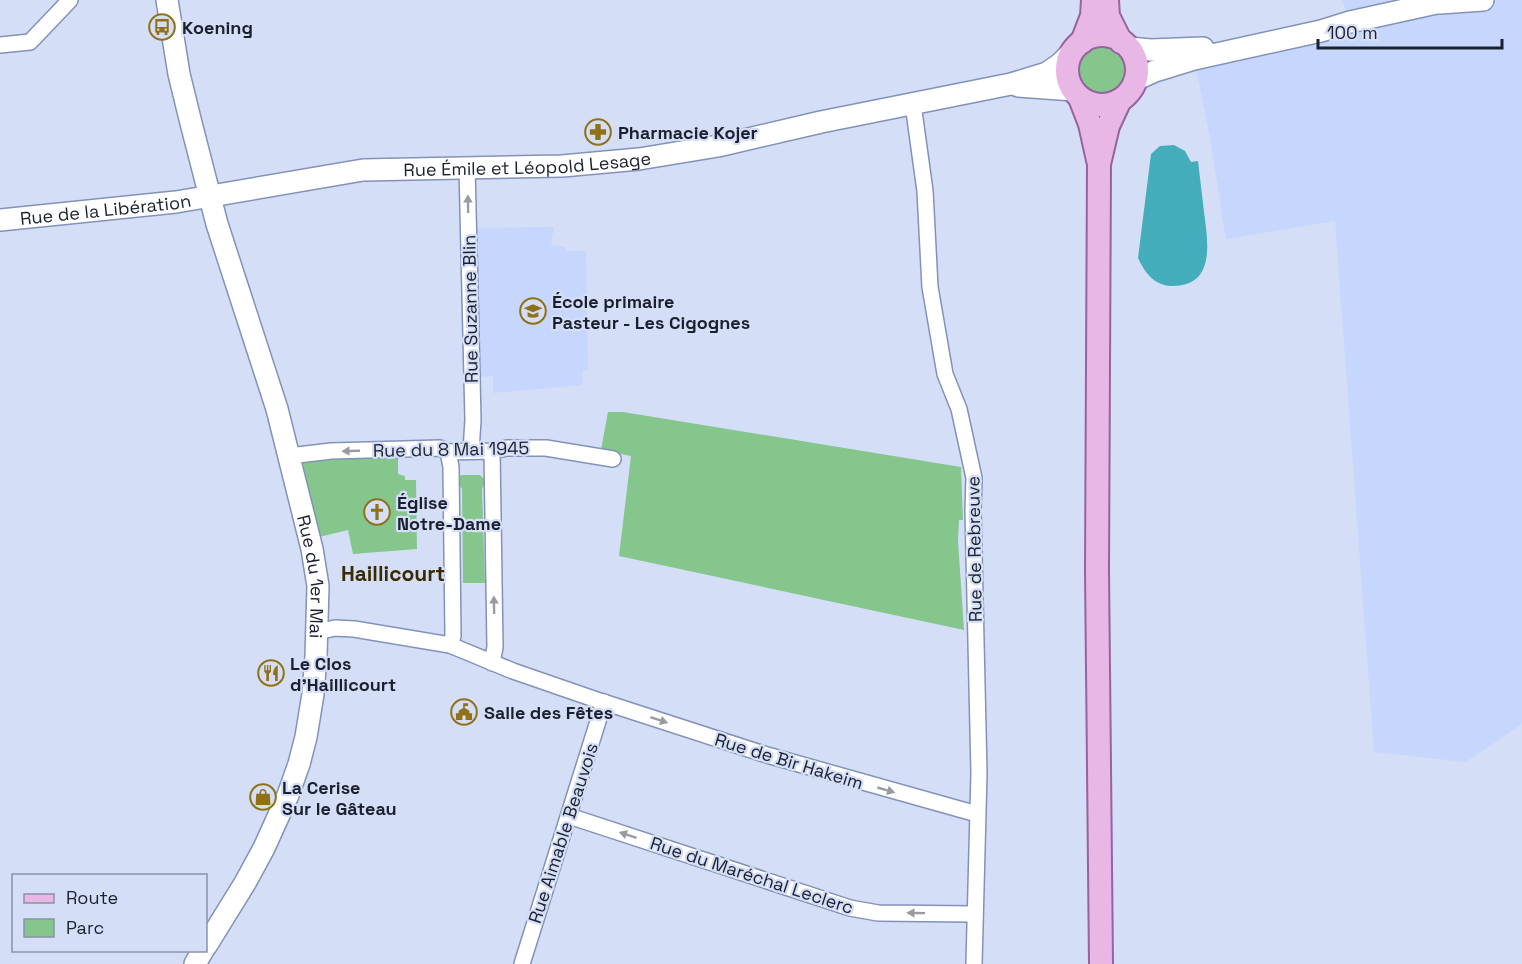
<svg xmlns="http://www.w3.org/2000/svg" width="1522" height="964" font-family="'Space Grotesk',sans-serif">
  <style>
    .built { fill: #c7d6fd }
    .green { fill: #85c68d }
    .water { fill: #43adbc }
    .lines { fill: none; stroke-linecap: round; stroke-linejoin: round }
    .street-casing { stroke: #8292b8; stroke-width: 18 }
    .secondary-casing { stroke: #8292b8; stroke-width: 24 }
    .primary-casing { stroke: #96639c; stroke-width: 26 }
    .street { stroke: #fff; stroke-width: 15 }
    .secondary { stroke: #fff; stroke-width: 21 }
    .primary { stroke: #e8b7e6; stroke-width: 22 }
    .oneway { fill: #989ba1 }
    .labels { text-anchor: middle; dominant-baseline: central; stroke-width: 4.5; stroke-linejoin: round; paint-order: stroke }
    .poi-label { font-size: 18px; font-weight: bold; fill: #1b202f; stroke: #d4def7; text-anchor: start }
    .street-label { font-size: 18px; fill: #1b202f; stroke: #d4def7 }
    .quarter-label { font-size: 21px; font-weight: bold; fill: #392a00; stroke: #d4def7 }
  </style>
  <rect width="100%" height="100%" fill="#d4def7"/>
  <g class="built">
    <path d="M 1342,0 L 1522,0 L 1522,724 L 1466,762 L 1374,752 L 1335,221 L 1226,239 L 1210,138 L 1194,59 L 1350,22 Z"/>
    <path d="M 554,227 L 551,245 L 565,247 L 566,251 L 586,251 L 588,370 L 583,370 L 582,385 L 493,393 L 493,376 L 480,377 L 477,228 Z"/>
  </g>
  <g class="green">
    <circle cx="1101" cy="70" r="24"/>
    <path d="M 608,412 L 623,412 L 961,467 L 963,520 L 959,520 L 958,541 L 964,630 L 619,556 L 631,456 L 601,450 Z"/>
    <path d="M 398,456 L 398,474 L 405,476 L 405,480 L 416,480 L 417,549 L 353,554 L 348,530 L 319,537 L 302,459 Z"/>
    <path d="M 461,475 L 480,475 L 486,481 L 482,489 L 485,583 L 463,583 L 462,489 L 456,480 Z"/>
  </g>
  <path class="water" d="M 1174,145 L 1185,151 L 1191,162 L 1198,161 C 1200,178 1202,195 1204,212 C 1208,242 1216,287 1171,286 C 1154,285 1145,273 1138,258 L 1151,154 L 1160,146 Z"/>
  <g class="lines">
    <g class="street-casing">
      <g id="street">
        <path d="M 0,45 L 30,42 L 70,0"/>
        <path d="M 913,104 L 925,191 L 930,287 L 945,374 L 959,409 L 974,478 L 973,510 L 979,773 L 974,964"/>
        <path d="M 467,167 L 473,420 L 471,451"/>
        <path d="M 448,452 L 451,467 L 453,636 L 450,645"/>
        <path d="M 289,456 L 331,451 L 440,448 L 448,452 L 492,451 L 507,448 L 546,448 L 613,459"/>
        <path d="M 317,632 L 335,628 L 354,629 L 450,645 L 513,671 L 594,699 L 767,755 L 977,814"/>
        <path d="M 492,663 L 495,647 L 492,451"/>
        <path d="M 569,816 L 850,908 L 878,913 L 974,914"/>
        <path d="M 522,964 L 604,702"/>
      </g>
    </g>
    <g class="secondary-casing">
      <g id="secondary">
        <path id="s1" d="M 167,0 L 179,74 L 191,123 L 217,224 L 277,409 L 312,549 L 318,586 L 316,656 L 313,694 L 306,737 L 299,764 L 288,795 L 264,848 L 245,883 L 206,946"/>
        <path d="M 1440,3 L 1483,0"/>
        <path d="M 1129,48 L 1151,50 L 1203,48"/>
        <path d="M 1135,80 L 1155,71 L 1194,59 L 1321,31 L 1350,22 L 1450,0"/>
        <path d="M 1018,86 L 1073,90"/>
        <path id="s2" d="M 0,220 L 176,202 L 363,170 L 562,166 L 639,159 L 718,146 L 821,122 L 1011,84 L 1047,73 L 1060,64 L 1072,52"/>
        <path d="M 195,964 L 203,950"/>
      </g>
    </g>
    <g class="primary-casing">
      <g id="primary">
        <path d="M 1107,0 L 1108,16 L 1121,42"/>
        <circle cx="1102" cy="70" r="35"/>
        <path d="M 1082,42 L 1092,16 L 1093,0"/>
        <path d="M 1080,98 L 1090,124 L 1098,160"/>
        <path d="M 1101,964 L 1097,570 L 1099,164 L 1108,126 L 1120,100"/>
      </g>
    </g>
    <use href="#street" class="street"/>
    <use href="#secondary" class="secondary"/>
    <use href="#primary" class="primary"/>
  </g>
  <defs><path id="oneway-solid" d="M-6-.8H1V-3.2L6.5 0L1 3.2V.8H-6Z" transform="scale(1.5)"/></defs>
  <g class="oneway">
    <use href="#oneway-solid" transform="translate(468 204) rotate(-91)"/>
    <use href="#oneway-solid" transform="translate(351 451) rotate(178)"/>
    <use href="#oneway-solid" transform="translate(494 605) rotate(-91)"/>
    <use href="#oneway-solid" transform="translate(659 720) rotate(18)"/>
    <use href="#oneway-solid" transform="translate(886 790) rotate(16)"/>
    <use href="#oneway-solid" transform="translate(628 835) rotate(-162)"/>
    <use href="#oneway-solid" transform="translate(916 913) rotate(-179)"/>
  </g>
  <defs>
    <g id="bus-ring" transform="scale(1.35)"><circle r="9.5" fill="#d4def7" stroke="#907116" stroke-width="1.5"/><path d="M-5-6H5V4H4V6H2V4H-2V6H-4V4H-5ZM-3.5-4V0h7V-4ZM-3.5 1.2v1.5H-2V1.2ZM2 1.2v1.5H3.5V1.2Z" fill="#907116"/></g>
    <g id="pharmacy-ring" transform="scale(1.35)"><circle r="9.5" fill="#d4def7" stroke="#907116" stroke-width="1.5"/><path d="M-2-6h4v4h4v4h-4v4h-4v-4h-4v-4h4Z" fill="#907116"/></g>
    <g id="school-ring" transform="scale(1.35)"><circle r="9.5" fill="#d4def7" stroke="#907116" stroke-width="1.5"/><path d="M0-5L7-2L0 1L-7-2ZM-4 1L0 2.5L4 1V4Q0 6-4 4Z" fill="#907116"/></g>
    <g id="church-ring" transform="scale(1.35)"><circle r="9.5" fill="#d4def7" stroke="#907116" stroke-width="1.5"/><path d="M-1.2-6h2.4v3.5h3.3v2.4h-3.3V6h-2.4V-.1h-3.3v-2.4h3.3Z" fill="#907116"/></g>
    <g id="restaurant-ring" transform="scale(1.35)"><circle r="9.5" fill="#d4def7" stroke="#907116" stroke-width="1.5"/><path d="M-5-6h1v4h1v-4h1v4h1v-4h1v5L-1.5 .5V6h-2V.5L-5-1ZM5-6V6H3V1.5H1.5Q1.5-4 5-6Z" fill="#907116"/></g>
    <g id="civic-ring" transform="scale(1.35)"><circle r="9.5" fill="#d4def7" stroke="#907116" stroke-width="1.5"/><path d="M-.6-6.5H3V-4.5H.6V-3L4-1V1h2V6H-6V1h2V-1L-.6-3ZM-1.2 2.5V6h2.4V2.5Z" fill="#907116"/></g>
    <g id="shop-ring" transform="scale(1.35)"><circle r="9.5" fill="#d4def7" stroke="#907116" stroke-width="1.5"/><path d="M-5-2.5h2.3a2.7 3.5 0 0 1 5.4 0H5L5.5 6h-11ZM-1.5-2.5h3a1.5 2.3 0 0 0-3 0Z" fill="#907116"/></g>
  </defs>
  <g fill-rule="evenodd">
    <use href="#bus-ring" x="162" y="27"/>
    <use href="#pharmacy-ring" x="598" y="132"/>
    <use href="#school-ring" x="533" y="311"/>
    <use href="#church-ring" x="377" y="512"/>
    <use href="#restaurant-ring" x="271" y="673"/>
    <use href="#civic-ring" x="464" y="712"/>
    <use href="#shop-ring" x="263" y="797"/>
  </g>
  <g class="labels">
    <g class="poi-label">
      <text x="182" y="27">Koening</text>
      <text x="618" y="132">Pharmacie Kojer</text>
      <text x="552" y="301">École primaire<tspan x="552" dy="21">Pasteur - Les Cigognes</tspan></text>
      <text x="397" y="502">Église<tspan x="397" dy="21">Notre-Dame</tspan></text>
      <text x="290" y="663">Le Clos<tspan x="290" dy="21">d'Haillicourt</tspan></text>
      <text x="484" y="712">Salle des Fêtes</text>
      <text x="282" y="787">La Cerise<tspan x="282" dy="21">Sur le Gâteau</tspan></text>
    </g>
    <g class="street-label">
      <text stroke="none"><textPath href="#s2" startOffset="531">Rue Émile et Léopold Lesage</textPath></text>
      <text stroke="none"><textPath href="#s2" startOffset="106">Rue de la Libération</textPath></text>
      <text transform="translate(470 309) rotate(-91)">Rue Suzanne Blin</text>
      <text transform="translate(451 449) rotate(-1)">Rue du 8 Mai 1945</text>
      <text transform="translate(974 549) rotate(-91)">Rue de Rebreuve</text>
      <text stroke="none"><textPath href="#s1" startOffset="596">Rue du 1er Mai</textPath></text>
      <text transform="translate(789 761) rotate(17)">Rue de Bir Hakeim</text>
      <text transform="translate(563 833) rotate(-72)">Rue Aimable Beauvois</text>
      <text transform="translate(752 875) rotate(18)">Rue du Maréchal Leclerc</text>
    </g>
    <g class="quarter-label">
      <text x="393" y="573">Haillicourt</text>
    </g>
  </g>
  <rect x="12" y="874" width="195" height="78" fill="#d4def7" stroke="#8a92a7" stroke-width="1.5"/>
  <rect x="24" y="894" width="30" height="9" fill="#e8b7e6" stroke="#8a92a7" stroke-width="1.5"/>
  <text x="66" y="904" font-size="18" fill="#1b202f">Route</text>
  <rect x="24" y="919" width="30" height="18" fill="#85c68d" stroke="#8a92a7" stroke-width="1.5"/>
  <text x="66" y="934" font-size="18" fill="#1b202f">Parc</text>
  <path d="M1318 39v9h184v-9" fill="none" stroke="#1b202f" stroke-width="3"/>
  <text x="1327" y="39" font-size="18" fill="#1b202f" stroke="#d4def7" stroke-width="4.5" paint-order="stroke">100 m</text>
</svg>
